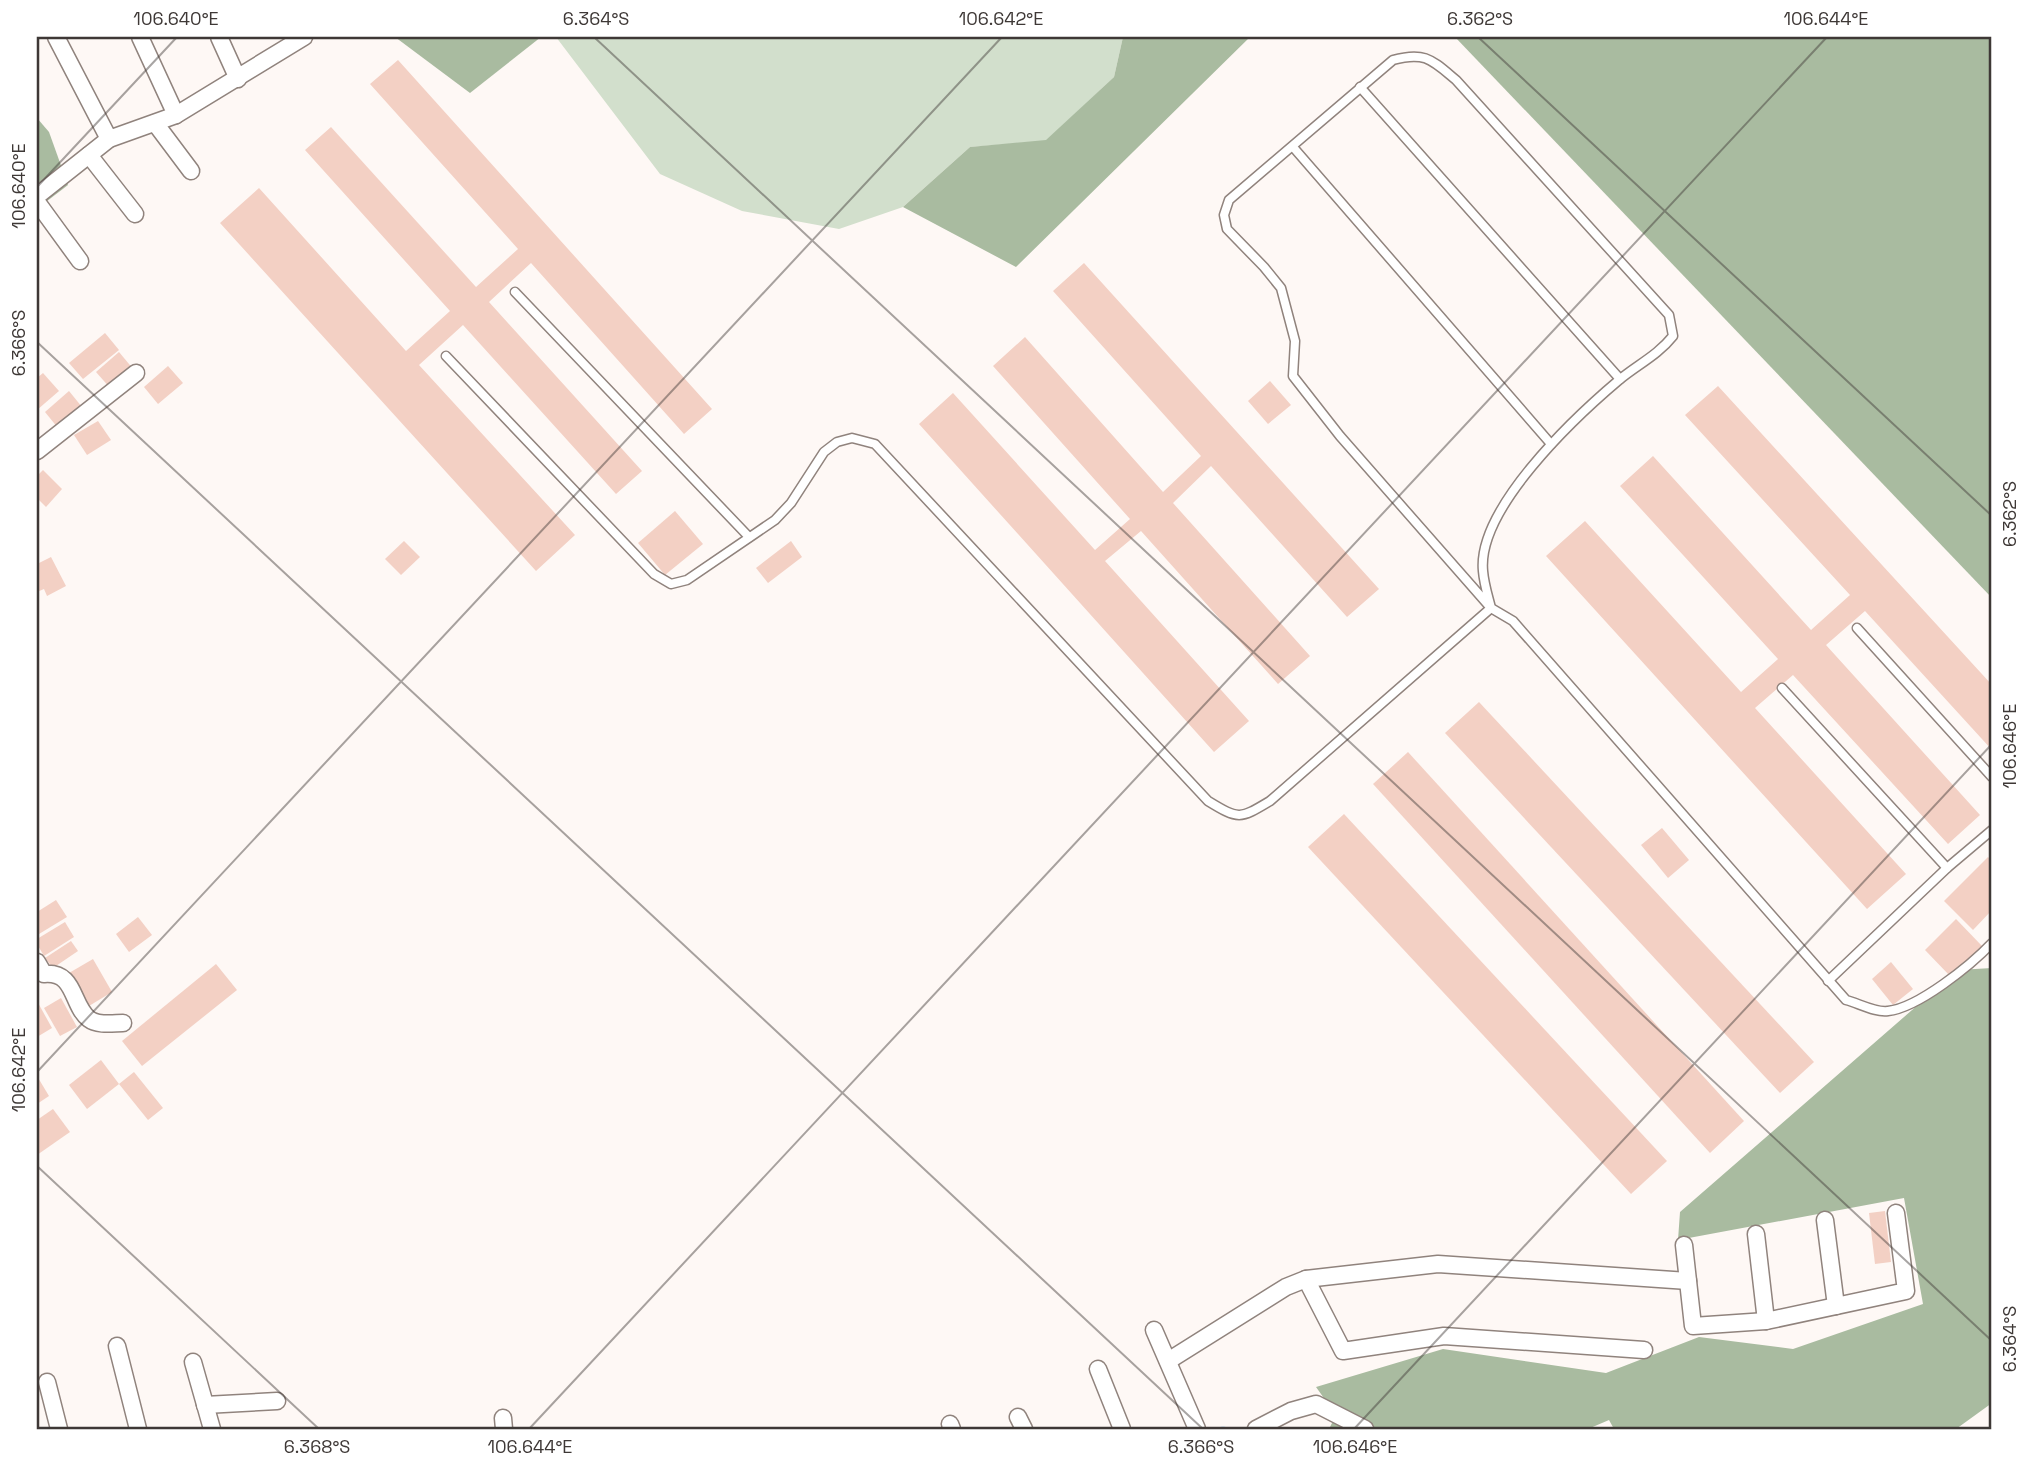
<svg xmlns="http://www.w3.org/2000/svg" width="2029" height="1466" font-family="'Space Grotesk',sans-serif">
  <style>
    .green { fill: #d2dfcc }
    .forest { fill: #a9bba0 }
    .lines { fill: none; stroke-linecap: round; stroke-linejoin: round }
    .stream { stroke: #c6e0f8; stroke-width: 5 }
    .building { fill: #f3d0c4 }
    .lane-casing { stroke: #90837d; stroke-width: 11 }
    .street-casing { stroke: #90837d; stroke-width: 19 }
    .lane { stroke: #fff; stroke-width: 8 }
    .street { stroke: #fff; stroke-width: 16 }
    .ticks { fill: none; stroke: #3e3836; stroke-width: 2; stroke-opacity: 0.45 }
    .neatline { fill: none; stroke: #3e3836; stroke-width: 2.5 }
    .ticks-label { font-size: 18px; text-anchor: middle; fill: #3e3836 }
  </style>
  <rect width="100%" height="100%" fill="#fef8f5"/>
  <path class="green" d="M 556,37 L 1123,37 L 1114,77 L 1046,141 L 970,147 L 903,207 L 839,229 L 742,211 L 660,174 Z"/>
  <g class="forest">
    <path d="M 395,37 L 541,37 L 470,93 Z"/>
    <path d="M 1123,37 L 1250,37 L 1016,267 L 903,207 L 970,147 L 1046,140 L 1114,77 Z"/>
    <path d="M 1455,37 L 1992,37 L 1992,598 Z"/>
    <path d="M 37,118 L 49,132 L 68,185 L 38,208 Z"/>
    <path d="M 1992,968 L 1992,1403 L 1956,1429 L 1614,1429 L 1609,1420 L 1588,1429 L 1329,1429 L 1336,1415 L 1316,1387 L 1443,1349 L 1606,1373 L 1699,1337 L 1793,1349 L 1923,1304 L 1904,1198 L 1678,1240 L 1680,1212 L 1958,970 Z"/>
  </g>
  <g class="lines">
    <path class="stream" d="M 1222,1429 L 1224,1429"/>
  </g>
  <g class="building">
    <path d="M 398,60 L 712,409 L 684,434 L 531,263 L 489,302 L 642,471 L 616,494 L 463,325 L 419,365 L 575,535 L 536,571 L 220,223 L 259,188 L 406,351 L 450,311 L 305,150 L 331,127 L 476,287 L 518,249 L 370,84 Z"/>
    <path d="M 1084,263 L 1379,589 L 1347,617 L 1211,466 L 1173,503 L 1310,656 L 1278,684 L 1141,531 L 1105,561 L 1249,721 L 1214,752 L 919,424 L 953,393 L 1095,550 L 1130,519 L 993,366 L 1025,337 L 1163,492 L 1201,456 L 1053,291 Z"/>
    <path d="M 105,333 L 119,350 L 83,379 L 69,363 Z"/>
    <path d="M 119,352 L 134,370 L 111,389 L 96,372 Z"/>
    <path d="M 168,366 L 183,383 L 158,404 L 144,387 Z"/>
    <path d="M 43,373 L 59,391 L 37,410 L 37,378 Z"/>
    <path d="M 1270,381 L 1291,405 L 1268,424 L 1248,401 Z"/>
    <path d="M 1718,386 L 1992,685 L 1992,750 L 1865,611 L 1826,645 L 1980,815 L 1948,844 L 1793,675 L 1755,708 L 1906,874 L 1867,909 L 1546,556 L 1585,521 L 1741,692 L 1778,659 L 1620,486 L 1653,456 L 1811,630 L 1850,595 L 1685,415 Z"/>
    <path d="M 69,391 L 82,407 L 58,428 L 45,412 Z"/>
    <path d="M 98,421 L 111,440 L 87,455 L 74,435 Z"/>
    <path d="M 43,470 L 62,489 L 46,507 L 37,498 L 37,476 Z"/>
    <path d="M 675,511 L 703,544 L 665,575 L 638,543 Z"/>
    <path d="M 404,541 L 420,557 L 401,575 L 385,559 Z"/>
    <path d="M 791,541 L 802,557 L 768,583 L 756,568 Z"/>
    <path d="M 51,557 L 66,586 L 47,596 L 44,589 L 37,592 L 37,564 Z"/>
    <path d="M 1479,702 L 1814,1062 L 1780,1093 L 1445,733 Z"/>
    <path d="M 1408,752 L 1744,1121 L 1710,1153 L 1373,784 Z"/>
    <path d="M 1344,814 L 1667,1161 L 1631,1194 L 1308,847 Z"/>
    <path d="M 1662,828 L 1689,860 L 1668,878 L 1641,845 Z"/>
    <path d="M 1988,857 L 1992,861 L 1992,910 L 1973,930 L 1944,901 Z"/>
    <path d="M 56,900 L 67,917 L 39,934 L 37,931 L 37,912 Z"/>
    <path d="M 138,917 L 152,935 L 129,952 L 116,934 Z"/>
    <path d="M 1956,919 L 1982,946 L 1951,977 L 1925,950 Z"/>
    <path d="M 65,922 L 74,937 L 44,956 L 37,944 L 37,939 Z"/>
    <path d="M 71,941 L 78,951 L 53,968 L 45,958 Z"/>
    <path d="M 93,959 L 112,992 L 89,1006 L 69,973 Z"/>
    <path d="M 1891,962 L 1913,989 L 1893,1005 L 1872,979 Z"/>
    <path d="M 216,964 L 237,990 L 142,1066 L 122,1041 Z"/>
    <path d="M 61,998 L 77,1027 L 60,1036 L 44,1008 Z"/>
    <path d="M 37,1001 L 52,1028 L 37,1037 Z"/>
    <path d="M 101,1060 L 119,1084 L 87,1109 L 69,1085 Z"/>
    <path d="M 134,1072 L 163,1108 L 148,1120 L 119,1084 Z"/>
    <path d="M 37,1076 L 49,1096 L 37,1104 Z"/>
    <path d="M 53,1109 L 70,1132 L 37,1155 L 37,1120 Z"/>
    <path d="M 1885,1211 L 1891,1262 L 1875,1264 L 1869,1213 Z"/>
  </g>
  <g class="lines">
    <g class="lane-casing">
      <g id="lane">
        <path d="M 1360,87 L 1620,379"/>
        <path d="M 1293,147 L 1551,444"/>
        <path d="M 515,292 L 749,537"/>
        <path d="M 446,356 L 654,574 L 671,584 L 687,580 L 775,520 L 791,503 L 824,452 L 837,442 L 852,438 L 875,444 L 1208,801 C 1239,820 1240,819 1270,801 L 1491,608"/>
        <path d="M 1491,608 C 1488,596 1484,584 1483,571 C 1477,509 1574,418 1619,380 C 1637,365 1658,355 1673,336 L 1669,315 L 1456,80 C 1432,60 1425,51 1393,60 L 1229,200 L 1224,215 L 1227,229 L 1264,267 L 1281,288 L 1295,341 L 1293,376 L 1340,436 L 1491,608 L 1513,621 L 1846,1000 C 1858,1003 1876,1013 1888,1011 C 1918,1008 1971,965 1992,943"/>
        <path d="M 1857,628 L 1992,777"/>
        <path d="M 1782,688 L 1947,868"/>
        <path d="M 1828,981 L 1947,868 L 1992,830"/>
      </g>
    </g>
    <g class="street-casing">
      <g id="street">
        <path d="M 56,37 L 109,139"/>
        <path d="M 140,37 L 176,115"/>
        <path d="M 219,37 L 238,79"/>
        <path d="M 155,123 L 191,171"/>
        <path d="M 89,155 L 135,214"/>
        <path d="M 37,196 L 109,139 L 176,115 L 304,37"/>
        <path d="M 37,202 L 80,261"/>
        <path d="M 37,451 L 136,373"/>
        <path d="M 37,962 L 44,974 C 76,971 71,1005 89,1019 C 98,1026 114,1023 123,1023"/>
        <path d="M 1825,1220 L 1836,1306"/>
        <path d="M 1756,1234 L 1766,1321"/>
        <path d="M 1684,1245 L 1693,1326 L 1766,1321 L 1906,1291 L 1896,1213"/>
        <path d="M 1306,1279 L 1343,1351 L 1444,1336 L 1644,1350"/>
        <path d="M 1154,1330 L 1197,1429"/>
        <path d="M 117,1346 L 138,1429"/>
        <path d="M 1168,1361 L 1286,1287 L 1306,1279 L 1438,1264 L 1688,1281"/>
        <path d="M 193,1362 L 212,1429"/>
        <path d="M 1098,1369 L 1122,1429"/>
        <path d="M 47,1382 L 59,1429"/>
        <path d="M 205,1405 L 277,1401"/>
        <path d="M 1018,1417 L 1024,1429"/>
        <path d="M 503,1418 L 504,1429"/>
        <path d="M 950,1424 L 952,1429"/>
        <path d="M 1256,1429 L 1291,1411 L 1316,1404 L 1365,1429"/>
      </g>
    </g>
    <use href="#lane" class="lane"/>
    <use href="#street" class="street"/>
  </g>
  <path class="ticks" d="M 594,37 L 1992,1341M 1478,37 L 1992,516M 37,187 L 177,37M 37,342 L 1203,1429M 37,1072 L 1002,37M 37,1166 L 319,1429M 529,1429 L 1827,37M 1354,1429 L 1992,744"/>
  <rect width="2029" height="1466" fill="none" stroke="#ffffff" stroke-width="77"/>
  <rect x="38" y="38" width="1952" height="1390" class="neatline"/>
  <g class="ticks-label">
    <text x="176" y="25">106.640°E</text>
    <text x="596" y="25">6.364°S</text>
    <text x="1001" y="25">106.642°E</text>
    <text x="1480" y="25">6.362°S</text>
    <text x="1826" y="25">106.644°E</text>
    <text transform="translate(19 186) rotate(-90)" y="6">106.640°E</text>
    <text transform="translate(19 343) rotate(-90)" y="6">6.366°S</text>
    <text transform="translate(2010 514) rotate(-90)" y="6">6.362°S</text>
    <text transform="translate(2010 746) rotate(-90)" y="6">106.646°E</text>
    <text transform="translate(19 1070) rotate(-90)" y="6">106.642°E</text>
    <text transform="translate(2010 1339) rotate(-90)" y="6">6.364°S</text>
    <text x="317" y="1453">6.368°S</text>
    <text x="530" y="1453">106.644°E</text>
    <text x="1201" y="1453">6.366°S</text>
    <text x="1355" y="1453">106.646°E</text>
  </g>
</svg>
